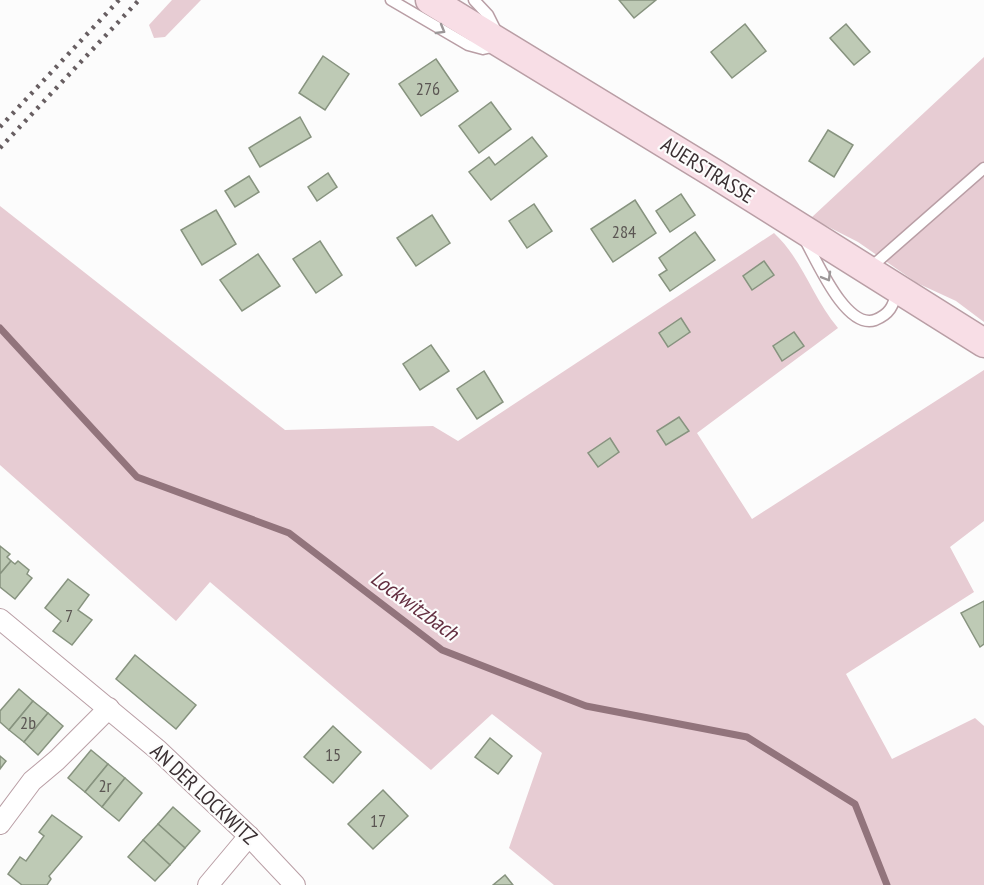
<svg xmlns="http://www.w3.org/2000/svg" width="984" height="885" font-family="'PT Sans Narrow',sans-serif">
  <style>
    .green { fill: #e7ccd3 }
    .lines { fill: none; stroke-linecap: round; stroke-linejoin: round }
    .stream { stroke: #92747c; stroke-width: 7 }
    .building { fill: #becab5; stroke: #87937f; stroke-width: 1.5 }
    .lane-casing { stroke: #b99ea5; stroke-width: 13 }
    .street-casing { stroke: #b99ea5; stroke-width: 22 }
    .secondary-casing { stroke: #b99ea5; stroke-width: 31 }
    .lane { stroke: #fff; stroke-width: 10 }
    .street { stroke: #fff; stroke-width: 20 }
    .secondary { stroke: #f8dee6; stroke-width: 28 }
    .rail { stroke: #675e61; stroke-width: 4.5; stroke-dasharray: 3 6; stroke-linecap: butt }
    .oneway { stroke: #9c9798 }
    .labels { text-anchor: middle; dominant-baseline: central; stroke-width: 4.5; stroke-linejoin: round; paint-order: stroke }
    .number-label { font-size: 18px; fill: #5b5653 }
    .street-label { font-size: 21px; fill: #3a2f32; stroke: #fcfcfc }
    .water-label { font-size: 22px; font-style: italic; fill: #642f41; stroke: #fcfcfc }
  </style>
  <rect width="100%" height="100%" fill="#fcfcfc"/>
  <g class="green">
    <path d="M 172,0 L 201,0 L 165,37 L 154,38 L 149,25 Z"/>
    <path d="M 984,57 L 984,322 L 956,301 L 917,283 L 858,242 L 811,218 Z"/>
    <path d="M 0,206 L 285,430 L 433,426 L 458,441 L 774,233 C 803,260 812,297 838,328 L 697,433 L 752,519 L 984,370 L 984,521 L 950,547 L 974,592 L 846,674 L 892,759 L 975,718 L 984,726 L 984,885 L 554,885 L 509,848 L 542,753 L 492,714 L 431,770 L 210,582 L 176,621 L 0,465 Z"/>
  </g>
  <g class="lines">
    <path class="stream" d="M 0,328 L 137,477 L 289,533 L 442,650 L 586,706 L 747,737 L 855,804 L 887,885"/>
  </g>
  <g class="building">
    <path d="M 619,0 L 656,0 L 634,18 Z"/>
    <path d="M 745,24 L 766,51 L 732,78 L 711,52 Z"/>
    <path d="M 846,24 L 870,52 L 854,65 L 830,38 Z"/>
    <path d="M 323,56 L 349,74 L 325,110 L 299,93 Z"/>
    <path d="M 436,59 L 458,91 L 421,116 L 399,84 Z"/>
    <path d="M 491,102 L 511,129 L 479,153 L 459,126 Z"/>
    <path d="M 300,117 L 311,137 L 260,167 L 249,148 Z"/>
    <path d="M 828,130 L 853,145 L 834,177 L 809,161 Z"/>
    <path d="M 532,137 L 547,156 L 491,200 L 469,172 L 489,157 L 495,165 Z"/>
    <path d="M 328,173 L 337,187 L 317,201 L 308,187 Z"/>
    <path d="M 249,176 L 259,192 L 235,207 L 225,191 Z"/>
    <path d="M 681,194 L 695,215 L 670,232 L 656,211 Z"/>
    <path d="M 635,200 L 656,233 L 613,262 L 591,229 Z"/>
    <path d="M 534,204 L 552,231 L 527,248 L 509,221 Z"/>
    <path d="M 216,210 L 236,244 L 202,265 L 181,230 Z"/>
    <path d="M 432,215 L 450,243 L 416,266 L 397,238 Z"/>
    <path d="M 695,232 L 715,260 L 670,291 L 659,275 L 667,270 L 659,258 Z"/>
    <path d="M 320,241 L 342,275 L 316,293 L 293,259 Z"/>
    <path d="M 258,254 L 280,286 L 242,311 L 220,280 Z"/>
    <path d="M 764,261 L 774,275 L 752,290 L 743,276 Z"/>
    <path d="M 681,318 L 690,332 L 668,347 L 659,333 Z"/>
    <path d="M 794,332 L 804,346 L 782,361 L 773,346 Z"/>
    <path d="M 431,345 L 449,371 L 420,390 L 403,364 Z"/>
    <path d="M 484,371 L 503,402 L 477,419 L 457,389 Z"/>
    <path d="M 679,417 L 689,431 L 666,445 L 657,431 Z"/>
    <path d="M 610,438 L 619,452 L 598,467 L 588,453 Z"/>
    <path d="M 0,546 L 10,554 L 7,557 L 11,561 L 0,574 Z"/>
    <path d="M 11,561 L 15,564 L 18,561 L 29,570 L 27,574 L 32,578 L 15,599 L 0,587 L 0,574 Z"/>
    <path d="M 68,579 L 89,595 L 78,610 L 92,620 L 72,645 L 53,631 L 61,621 L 45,608 Z"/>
    <path d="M 984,601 L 984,644 L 980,647 L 961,613 Z"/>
    <path d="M 135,655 L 196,705 L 176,729 L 116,679 Z"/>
    <path d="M 19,689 L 33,701 L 9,730 L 0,722 L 0,711 Z"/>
    <path d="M 33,701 L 48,713 L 24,742 L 9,730 Z"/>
    <path d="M 48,713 L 63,726 L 38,755 L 24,742 Z"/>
    <path d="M 333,726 L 361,752 L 333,783 L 304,757 Z"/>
    <path d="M 490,738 L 512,756 L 498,774 L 475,757 Z"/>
    <path d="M 91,750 L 108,764 L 85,792 L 68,778 Z"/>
    <path d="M 0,756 L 6,761 L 0,769 Z"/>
    <path d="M 108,764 L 125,778 L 102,807 L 85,792 Z"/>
    <path d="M 125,778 L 142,793 L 119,821 L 102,807 Z"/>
    <path d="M 383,790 L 408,816 L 373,849 L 348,824 Z"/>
    <path d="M 173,807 L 200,831 L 185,848 L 158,824 Z"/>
    <path d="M 52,815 L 82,837 L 49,876 L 51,879 L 47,885 L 22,885 L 8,874 L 20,857 L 26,861 L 44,836 L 39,832 Z"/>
    <path d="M 158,824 L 185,848 L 170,865 L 143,840 Z"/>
    <path d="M 143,840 L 170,865 L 155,881 L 128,857 Z"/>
    <path d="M 505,875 L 513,885 L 493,885 Z"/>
  </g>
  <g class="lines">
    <g class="lane-casing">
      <g id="lane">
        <path d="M 391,0 L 468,45 L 483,49 L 496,46"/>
        <path d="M 474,0 L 488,15 L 496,31"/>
        <path d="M 805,240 C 817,261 846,330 875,320 C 890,314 893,306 897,292"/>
        <path d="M 870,268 L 984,168"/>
      </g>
    </g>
    <g class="street-casing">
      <g id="street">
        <path d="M 0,619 L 158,750 L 249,836 L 295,885"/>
        <path d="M 0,824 L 32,781 L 57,760 L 109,708"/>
        <path d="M 208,885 L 249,836"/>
      </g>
    </g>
    <g class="secondary-casing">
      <path id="secondary" d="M 430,0 L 715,174 L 984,343"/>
    </g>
    <use href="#lane" class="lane"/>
    <use href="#street" class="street"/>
    <use href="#secondary" class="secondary"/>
    <g class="rail">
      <path d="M 0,127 L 119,0"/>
      <path d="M 0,148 L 139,0"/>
    </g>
  </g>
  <defs><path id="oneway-chevron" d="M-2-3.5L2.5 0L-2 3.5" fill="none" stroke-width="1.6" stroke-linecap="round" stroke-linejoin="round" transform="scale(1.5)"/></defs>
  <g class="oneway">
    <use href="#oneway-chevron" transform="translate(441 30) rotate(30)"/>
    <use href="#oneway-chevron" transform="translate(827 277) rotate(60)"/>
  </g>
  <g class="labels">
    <g class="number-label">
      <text x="428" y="88">276</text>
      <text x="624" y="231">284</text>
      <text x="69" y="615">7</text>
      <text x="28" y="722">2b</text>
      <text x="333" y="754">15</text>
      <text x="105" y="785">2r</text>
      <text x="378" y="820">17</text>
    </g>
    <g class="street-label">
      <text transform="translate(708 170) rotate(32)">AUERSTRASSE</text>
      <text transform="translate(204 794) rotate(43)">AN DER LOCKWITZ</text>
    </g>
    <g class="water-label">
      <text transform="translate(415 605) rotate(36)">Lockwitzbach</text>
    </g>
  </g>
</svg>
